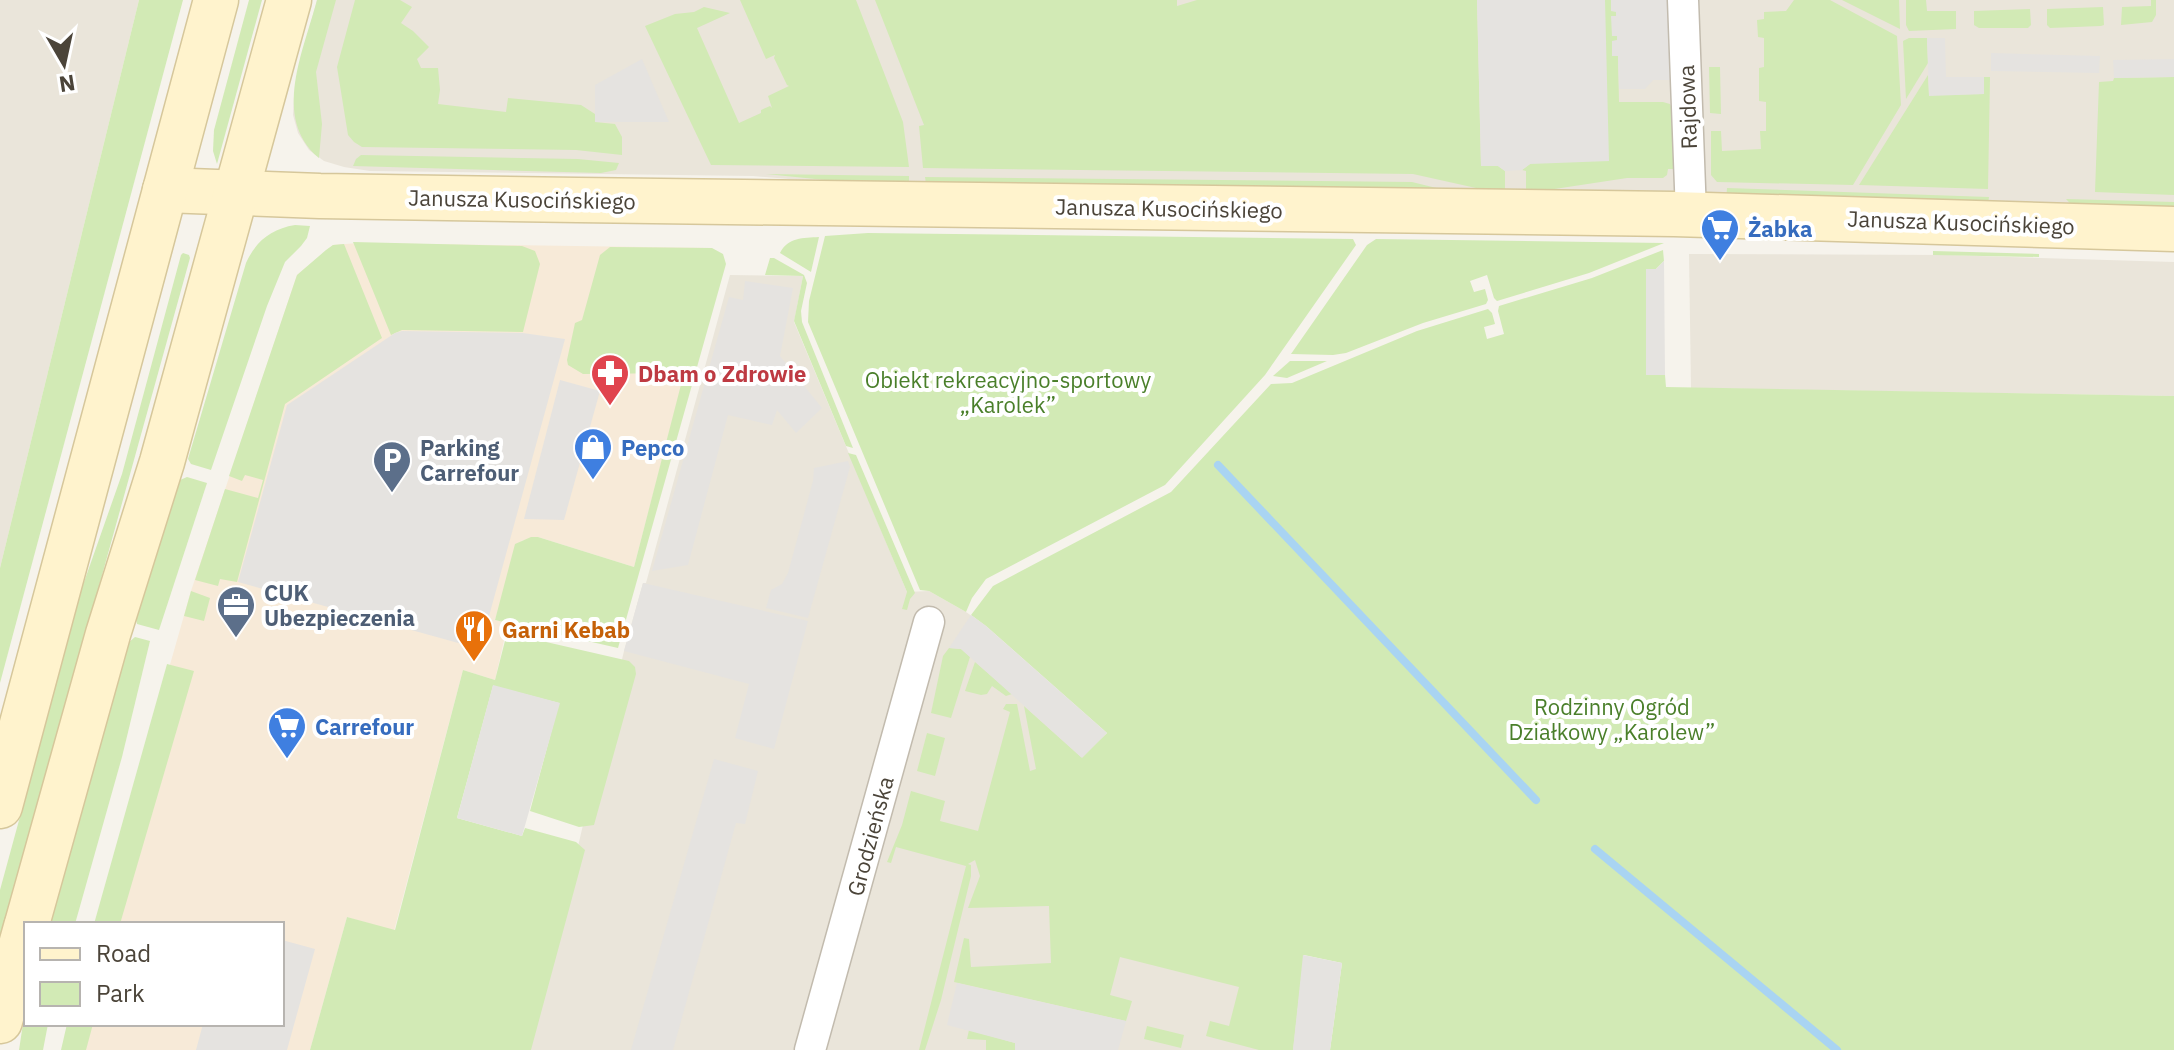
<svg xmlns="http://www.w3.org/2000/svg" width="2174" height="1050" font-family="'IBM Plex Sans',sans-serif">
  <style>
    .residential { fill: #eae5da }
    .commercial { fill: #f7ead8 }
    .green { fill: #d2eab5 }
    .parking { fill: #e5e3e0 }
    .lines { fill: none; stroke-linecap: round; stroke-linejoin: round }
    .stream { stroke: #a9d4f2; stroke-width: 8 }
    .street-casing { stroke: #c2bbae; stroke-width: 33 }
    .secondary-casing { stroke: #d6c79b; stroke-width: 47 }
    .street { stroke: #fff; stroke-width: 30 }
    .secondary { stroke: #fff3cd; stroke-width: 44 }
    .labels { text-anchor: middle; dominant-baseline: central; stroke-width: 8; stroke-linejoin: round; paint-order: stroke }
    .street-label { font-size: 22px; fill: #4b4439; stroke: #fff }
    .shop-label { font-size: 22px; font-weight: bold; fill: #366cbe; stroke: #fff; text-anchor: start }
    .health-label { font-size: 22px; font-weight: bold; fill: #be3a42; stroke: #fff; text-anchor: start }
    .park-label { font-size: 22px; fill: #4a7f2a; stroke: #fff }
    .service-label { font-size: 22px; font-weight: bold; fill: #4e5e75; stroke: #fff; text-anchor: start }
    .food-label { font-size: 22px; font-weight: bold; fill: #c56008; stroke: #fff; text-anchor: start }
  </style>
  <rect width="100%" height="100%" fill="#f6f3ec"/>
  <g class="residential">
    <path d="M 0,0 L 139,0 L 0,568 Z"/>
    <path d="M 317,0 L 2174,0 L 2174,215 L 932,191 L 753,176 L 370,171 L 344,167 L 324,161 L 309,150 L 298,133 L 293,115 L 294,97 L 301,58 Z"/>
    <path d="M 1689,254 L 1946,255 L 2174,262 L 2174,396 L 1691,388 Z"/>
    <path d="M 730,275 L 803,276 L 794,322 L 907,592 L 929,591 L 966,612 L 986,626 L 1330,1050 L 530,1050 L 624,651 L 643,583 L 646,583 Z"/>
  </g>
  <path class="commercial" d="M 358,243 L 712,248 L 685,372 L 634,567 L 538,537 L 521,541 L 495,620 L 508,623 L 495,680 L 463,670 L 394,931 L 347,917 L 310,1050 L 64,1050 L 67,1024 L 282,1024 L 282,924 L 96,924 L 191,591 L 297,275 L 333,245 Z"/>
  <g class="green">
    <path d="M 139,0 L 183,0 L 0,683 L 0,568 Z"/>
    <path d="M 249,0 L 262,0 L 217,164 L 213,151 L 214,130 Z"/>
    <path d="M 317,0 L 336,0 L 316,72 L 322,124 L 319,158 C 271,118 304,50 317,0 Z"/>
    <path d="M 355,0 L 400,0 L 412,7 L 401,23 L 413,31 L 429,47 L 417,59 L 421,68 L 438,68 L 440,90 L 438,104 L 506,112 L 508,98 L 581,105 L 595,114 L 595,122 L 615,124 L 622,137 L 622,155 L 576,150 L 362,147 L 354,142 L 348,135 L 337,67 Z"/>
    <path d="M 740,0 L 856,0 L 903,122 L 909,167 L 711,165 L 645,26 L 675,14 L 694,12 L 704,7 L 730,13 L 697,28 L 739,123 L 761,113 L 761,110 L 770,106 L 772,108 L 768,96 L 789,86 L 787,85 L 774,58 L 775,55 L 766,59 Z"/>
    <path d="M 875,0 L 1177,0 L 1177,6 L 1197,0 L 1477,0 L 1481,165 L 1498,166 L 1505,171 L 1505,190 L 1485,190 L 1413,174 L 923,168 L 919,126 L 924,125 Z"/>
    <path d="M 1605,0 L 1611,0 L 1611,11 L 1616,11 L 1617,16 L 1612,16 L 1612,36 L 1617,36 L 1618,41 L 1612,41 L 1612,55 L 1618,55 L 1619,102 L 1663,102 L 1670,104 L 1673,111 L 1676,169 L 1668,169 L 1667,175 L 1663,178 L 1627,178 L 1548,190 L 1526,190 L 1526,171 L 1522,170 L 1530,164 Z"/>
    <path d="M 1794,0 L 1830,0 L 1897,36 L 1901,105 L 1853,185 L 1717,182 L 1711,175 L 1711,131 L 1721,131 L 1722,151 L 1761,149 L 1760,131 L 1766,131 L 1766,102 L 1759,101 L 1759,68 L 1764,67 L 1764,38 L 1758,37 L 1757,20 L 1764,19 L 1764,12 L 1786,11 Z"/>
    <path d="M 1842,0 L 1899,0 L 1900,29 Z"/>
    <path d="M 1906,0 L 1926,0 L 1927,11 L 1956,11 L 1956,29 L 1909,31 L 1906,25 Z"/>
    <path d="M 2151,0 L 2156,0 L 2156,15 L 2152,22 L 2121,25 L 2122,7 L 2151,6 Z"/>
    <path d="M 2103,7 L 2104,25 L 2101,26 L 2050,28 L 2047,25 L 2047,9 Z"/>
    <path d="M 2030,9 L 2031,25 L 2028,28 L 1979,28 L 1974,25 L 1974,11 Z"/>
    <path d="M 1909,38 L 1927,38 L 1928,63 L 1906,99 L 1903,41 Z"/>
    <path d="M 1709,67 L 1720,67 L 1721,114 L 1710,113 Z"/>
    <path d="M 1928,75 L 1929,95 L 1984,94 L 1984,77 L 1990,77 L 1988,189 L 1859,185 Z"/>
    <path d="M 2174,77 L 2174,195 L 2095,192 L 2099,82 L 2113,81 L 2114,78 Z"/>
    <path d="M 361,155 L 578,159 L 619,163 L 616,170 L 601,173 L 353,166 L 356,159 Z"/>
    <path d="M 766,174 L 909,176 L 909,181 L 904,188 Z"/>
    <path d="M 925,177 L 1412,182 L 1477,198 L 926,184 Z"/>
    <path d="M 1727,188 L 1989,197 L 1988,204 L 1726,202 Z"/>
    <path d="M 2066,199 L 2174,202 L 2174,215 L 2079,213 Z"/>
    <path d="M 295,225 L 310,226 L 307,238 L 301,246 L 285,262 L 267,306 L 211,470 L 191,464 L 188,459 L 246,263 C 256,241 271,229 295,225 Z"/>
    <path d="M 868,233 L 1353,239 L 1356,245 L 1265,375 L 1165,485 L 986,579 L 972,598 L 966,612 L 929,591 L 920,590 L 808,322 L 809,301 L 825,236 Z"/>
    <path d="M 819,237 L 811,272 L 780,253 C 788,237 803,238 819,237 Z"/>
    <path d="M 1376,239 L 1664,243 L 1589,273 L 1497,301 L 1494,298 L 1487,275 L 1470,281 L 1474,292 L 1485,289 L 1488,300 L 1486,304 L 1423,323 L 1346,353 L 1333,355 L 1291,354 L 1367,245 Z"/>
    <path d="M 353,242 L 522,246 L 535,251 L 540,264 L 523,332 L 402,330 L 391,335 Z"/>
    <path d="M 344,244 L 382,338 L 285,404 L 237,582 L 220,579 L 218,586 L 195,580 L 225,489 L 258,498 L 263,480 L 245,475 L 242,481 L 229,476 L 297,275 L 326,250 L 333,245 Z"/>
    <path d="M 610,247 L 712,248 L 723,254 L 726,264 L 618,648 L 495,620 L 515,544 L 531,537 L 538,537 L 634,567 L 684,373 L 583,374 L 568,365 L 567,360 L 575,323 L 582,320 L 600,255 Z"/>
    <path d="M 1663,250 L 1664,261 L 1656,269 L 1646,269 L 1646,375 L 1665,375 L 1666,387 L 2174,396 L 2174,1050 L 1330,1050 L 1342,963 L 1304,955 L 1293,1050 L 1259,1050 L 1206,1036 L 1210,1021 L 1229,1026 L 1239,987 L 1120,957 L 1110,995 L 1132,1001 L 1126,1021 L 954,982 L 964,938 L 969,939 L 971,967 L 1051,963 L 1049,906 L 968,908 L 980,876 L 975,860 L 968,864 L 971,865 L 971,876 L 941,1000 L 925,1050 L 919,1050 L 966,866 L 896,847 L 891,863 L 887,862 L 902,825 L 911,791 L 945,801 L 940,821 L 978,831 L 1010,712 L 1003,709 L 1006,704 L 1017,704 L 1030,771 L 1036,769 L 1024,706 L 1081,757 L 1107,733 L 986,626 L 971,615 L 993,586 L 1171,492 L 1271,384 L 1292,383 L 1417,331 L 1488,309 L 1492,313 L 1495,324 L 1484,327 L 1487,339 L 1504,334 L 1498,311 L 1499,306 L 1592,278 Z"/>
    <path d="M 1933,251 L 2039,254 L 2039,257 L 1933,255 Z"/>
    <path d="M 183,253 L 189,255 L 190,258 L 0,943 L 0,890 L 51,703 L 70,622 L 122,474 L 181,255 Z"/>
    <path d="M 770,258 L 774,258 L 804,275 L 807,283 L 801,311 L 802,322 L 853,448 L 846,446 L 794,321 L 803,276 L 765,275 Z"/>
    <path d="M 1290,361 L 1327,361 L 1287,378 L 1273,376 Z"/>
    <path d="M 848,453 L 856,455 L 915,593 L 910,599 L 907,610 L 902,609 L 907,592 Z"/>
    <path d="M 187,477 L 207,483 L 159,630 L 137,624 L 135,615 L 180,480 Z"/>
    <path d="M 191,591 L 210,598 L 204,621 L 184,616 Z"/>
    <path d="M 507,633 L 629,661 L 635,667 L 636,674 L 594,825 L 579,827 L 530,811 L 559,703 L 493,686 L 457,818 L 522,836 L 525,828 L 576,842 L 585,850 L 531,1050 L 310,1050 L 347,917 L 395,930 L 463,670 L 495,680 Z"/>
    <path d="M 135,637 L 150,641 L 122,757 L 75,924 L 49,924 L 128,643 Z"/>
    <path d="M 949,648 L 961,649 L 970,657 L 951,718 L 931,713 L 943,656 Z"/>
    <path d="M 975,662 L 1012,694 L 1006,696 L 992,686 L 987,694 L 981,695 L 965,691 Z"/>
    <path d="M 167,664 L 194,671 L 120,924 L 94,924 Z"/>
    <path d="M 927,733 L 945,738 L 935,776 L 917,771 Z"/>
    <path d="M 26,1004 L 26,1024 L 48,1024 L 43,1050 L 19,1050 Z"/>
    <path d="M 67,1024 L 93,1024 L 86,1050 L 61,1050 Z"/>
    <path d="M 1147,1026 L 1184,1035 L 1181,1048 L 1144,1039 Z"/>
    <path d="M 969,1030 L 1015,1043 L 1015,1050 L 986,1050 L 986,1040 L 967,1039 Z"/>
  </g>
  <g class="parking">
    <path d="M 1477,0 L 1605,0 L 1609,161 L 1530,164 L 1522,170 L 1505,171 L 1498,166 L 1481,166 Z"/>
    <path d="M 1611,0 L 1670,0 L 1673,80 L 1653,80 L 1645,89 L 1619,89 L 1618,56 L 1612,56 L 1612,41 L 1617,40 L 1617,36 L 1612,36 L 1611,16 L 1616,16 L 1616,12 L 1611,11 Z"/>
    <path d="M 1927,38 L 1945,38 L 1946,77 L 1984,77 L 1984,94 L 1929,96 Z"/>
    <path d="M 1991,53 L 2100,56 L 2099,73 L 1991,71 Z"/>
    <path d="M 642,59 L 669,122 L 595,122 L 595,85 Z"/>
    <path d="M 2174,59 L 2174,77 L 2114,78 L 2113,60 Z"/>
    <path d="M 1664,261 L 1665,375 L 1646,375 L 1646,269 L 1656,269 Z"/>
    <path d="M 745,281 L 793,288 L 780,356 L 822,408 L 796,433 L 777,410 L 772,425 L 728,415 L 688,565 L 652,571 L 729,297 L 743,300 Z"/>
    <path d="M 402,331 L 523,333 L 565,339 L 480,649 L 238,582 L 287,405 L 395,333 Z"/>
    <path d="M 560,380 L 600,391 L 564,520 L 524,519 Z"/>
    <path d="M 848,461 L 850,467 L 808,618 L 766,608 L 771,590 L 782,584 L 788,573 L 813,481 L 814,468 Z"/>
    <path d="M 643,583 L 808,621 L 774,749 L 735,738 L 749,684 L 624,651 Z"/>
    <path d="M 971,615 L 986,626 L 1107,733 L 1082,758 L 961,649 L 949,648 Z"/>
    <path d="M 493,685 L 560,703 L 522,836 L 457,818 Z"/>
    <path d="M 714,759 L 758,771 L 745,824 L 736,823 L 673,1050 L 631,1050 Z"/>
    <path d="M 282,940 L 315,949 L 287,1050 L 196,1050 L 203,1024 L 282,1024 Z"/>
    <path d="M 1303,955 L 1342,963 L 1330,1050 L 1293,1050 Z"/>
    <path d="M 957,983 L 1126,1021 L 1118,1050 L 1015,1050 L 1015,1043 L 947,1025 Z"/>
  </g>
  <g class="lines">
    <g class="stream">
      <path d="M 1218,465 L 1536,800"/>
      <path d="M 1595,849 L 1837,1050"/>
    </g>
    <g class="street-casing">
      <g id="street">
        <path d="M 1683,0 L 1691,214"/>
        <path d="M 810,1050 L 929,622"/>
      </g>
    </g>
    <g class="secondary-casing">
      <g id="secondary">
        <path d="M 165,190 L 320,196 L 578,200 L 1674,214 L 2174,229"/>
        <path d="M 0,806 L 216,0"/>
        <path d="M 27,924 L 108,634 L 162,462 L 289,0"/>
        <path d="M 0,1021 L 26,927"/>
      </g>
    </g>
    <use href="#street" class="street"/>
    <use href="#secondary" class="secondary"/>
  </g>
  <defs>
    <g id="supermarket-pin" transform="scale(2)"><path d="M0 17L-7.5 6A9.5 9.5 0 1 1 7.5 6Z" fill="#3f7fe0" stroke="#fff"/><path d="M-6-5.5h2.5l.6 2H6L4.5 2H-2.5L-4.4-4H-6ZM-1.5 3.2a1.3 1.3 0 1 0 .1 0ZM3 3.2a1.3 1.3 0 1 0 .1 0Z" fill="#fff"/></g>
    <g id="pharmacy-pin" transform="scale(2)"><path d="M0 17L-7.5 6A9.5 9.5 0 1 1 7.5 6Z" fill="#e0444e" stroke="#fff"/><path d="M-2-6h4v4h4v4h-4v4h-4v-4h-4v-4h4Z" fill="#fff"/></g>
    <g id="shop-pin" transform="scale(2)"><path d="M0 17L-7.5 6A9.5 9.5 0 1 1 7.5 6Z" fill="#3f7fe0" stroke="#fff"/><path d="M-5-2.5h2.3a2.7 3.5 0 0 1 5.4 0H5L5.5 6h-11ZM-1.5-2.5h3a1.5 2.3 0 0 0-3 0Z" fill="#fff"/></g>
    <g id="parking-pin" transform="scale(2)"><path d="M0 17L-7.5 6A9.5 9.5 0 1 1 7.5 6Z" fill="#5c6f8a" stroke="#fff"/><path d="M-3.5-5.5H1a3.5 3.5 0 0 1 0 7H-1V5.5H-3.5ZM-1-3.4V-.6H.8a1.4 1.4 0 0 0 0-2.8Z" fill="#fff"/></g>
    <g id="office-pin" transform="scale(2)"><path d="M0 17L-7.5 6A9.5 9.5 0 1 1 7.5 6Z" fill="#5c6f8a" stroke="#fff"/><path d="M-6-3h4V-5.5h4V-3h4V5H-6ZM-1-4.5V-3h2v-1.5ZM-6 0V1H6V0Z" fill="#fff"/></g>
    <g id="restaurant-pin" transform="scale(2)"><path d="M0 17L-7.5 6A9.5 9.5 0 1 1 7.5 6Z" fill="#e8710a" stroke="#fff"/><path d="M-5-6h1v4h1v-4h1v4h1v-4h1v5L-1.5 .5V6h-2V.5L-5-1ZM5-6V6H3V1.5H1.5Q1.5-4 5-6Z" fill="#fff"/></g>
  </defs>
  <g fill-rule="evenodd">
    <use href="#supermarket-pin" x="1720" y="228"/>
    <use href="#pharmacy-pin" x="610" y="373"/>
    <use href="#shop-pin" x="593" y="447"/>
    <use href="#parking-pin" x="392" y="460"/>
    <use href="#office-pin" x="236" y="605"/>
    <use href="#restaurant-pin" x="474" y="629"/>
    <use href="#supermarket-pin" x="287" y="726"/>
  </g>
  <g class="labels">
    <g class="street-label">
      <text transform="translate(1687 107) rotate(-92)">Rajdowa</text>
      <text transform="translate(522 199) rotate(1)">Janusza Kusocińskiego</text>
      <text transform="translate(1169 208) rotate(1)">Janusza Kusocińskiego</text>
      <text transform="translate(1961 222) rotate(2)">Janusza Kusocińskiego</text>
      <text transform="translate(870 836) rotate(-75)">Grodzieńska</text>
    </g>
    <g class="shop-label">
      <text x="1748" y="228">Żabka</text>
      <text x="621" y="447">Pepco</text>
      <text x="315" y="726">Carrefour</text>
    </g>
    <g class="health-label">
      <text x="638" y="373">Dbam o Zdrowie</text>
    </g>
    <g class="park-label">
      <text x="1008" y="379">Obiekt rekreacyjno-sportowy<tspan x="1008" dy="25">„Karolek”</tspan></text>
      <text x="1612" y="706">Rodzinny Ogród<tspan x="1612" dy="25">Działkowy „Karolew”</tspan></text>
    </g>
    <g class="service-label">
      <text x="420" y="447">Parking<tspan x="420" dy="25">Carrefour</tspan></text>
      <text x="264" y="592">CUK<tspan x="264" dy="25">Ubezpieczenia</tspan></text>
    </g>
    <g class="food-label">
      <text x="502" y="629">Garni Kebab</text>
    </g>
  </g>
  <rect x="24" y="922" width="260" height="104" fill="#ffffff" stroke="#b7b4b0" stroke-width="2"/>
  <rect x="40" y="948" width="40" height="12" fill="#fff3cd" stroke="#b7b4b0" stroke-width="2"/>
  <text x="96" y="962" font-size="24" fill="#4b4439">Road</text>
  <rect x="40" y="982" width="40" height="24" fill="#d2eab5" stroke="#b7b4b0" stroke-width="2"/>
  <text x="96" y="1002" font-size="24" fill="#4b4439">Park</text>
  <g transform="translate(64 64) rotate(171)" stroke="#ffffff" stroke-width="6" paint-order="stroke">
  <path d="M0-6L14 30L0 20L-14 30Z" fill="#4b4439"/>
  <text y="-12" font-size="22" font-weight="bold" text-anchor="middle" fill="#4b4439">N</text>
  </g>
</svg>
